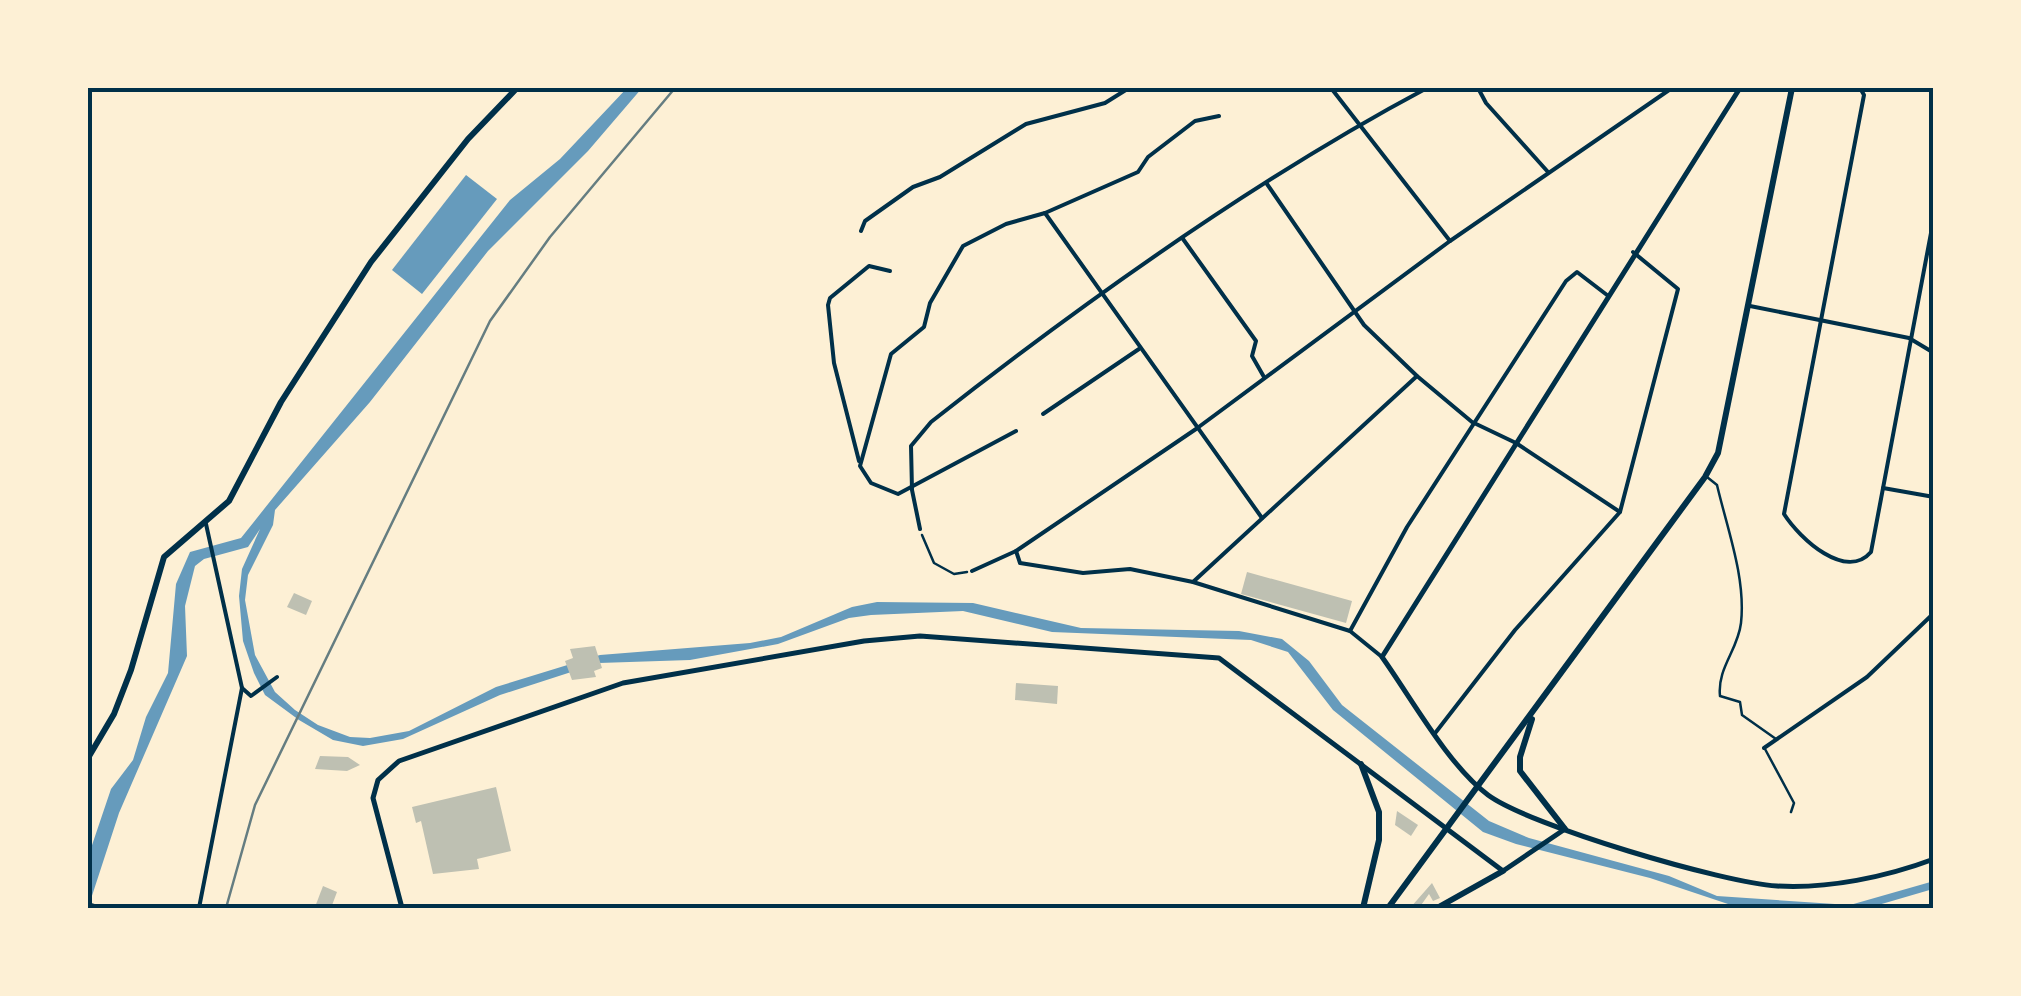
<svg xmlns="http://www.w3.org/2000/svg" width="2021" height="996" font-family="Spectral,serif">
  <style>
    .water { fill: #669bbc }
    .building { fill: #bec0b2 }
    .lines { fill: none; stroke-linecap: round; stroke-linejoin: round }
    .path { stroke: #003049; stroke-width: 2.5 }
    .service { stroke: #003049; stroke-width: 2.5 }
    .minor { stroke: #003049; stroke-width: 4 }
    .tertiary { stroke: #003049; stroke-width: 5 }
    .secondary { stroke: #003049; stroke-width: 6 }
    .trunk { stroke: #003049; stroke-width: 6 }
    .rail { stroke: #657d81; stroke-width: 2.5 }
    .neatline { fill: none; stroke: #003049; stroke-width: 4 }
  </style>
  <rect width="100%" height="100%" fill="#fdf0d5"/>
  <g class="water">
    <path d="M 627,88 L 642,88 L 588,151 L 488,251 L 370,402 L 275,510 L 273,525 L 248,575 L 245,600 L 255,655 L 275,692 L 295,710 L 318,725 L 350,737 L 370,738 L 409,731 L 496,687 L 600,655 L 750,643 L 781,637 L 852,607 L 877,602 L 973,603 L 1081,628 L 1239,631 L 1282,639 L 1309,661 L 1342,705 L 1489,821 L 1529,838 L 1669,876 L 1717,896 L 1850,905 L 1934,881 L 1933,889 L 1868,908 L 1740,908 L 1650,878 L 1516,844 L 1483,832 L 1333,710 L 1288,652 L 1251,640 L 1052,632 L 963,611 L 871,615 L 849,618 L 778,644 L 690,660 L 599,663 L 500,695 L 403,739 L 363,746 L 333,740 L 299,720 L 265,695 L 254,673 L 243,641 L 239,596 L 242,569 L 260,529 L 248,547 L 204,559 L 195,566 L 185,606 L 187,656 L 119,813 L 88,908 L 88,857 L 111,789 L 133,760 L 146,717 L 168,673 L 176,584 L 190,552 L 241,538 L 510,200 L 560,159 Z"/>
    <path d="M 466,175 L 497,199 L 422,294 L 392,270 Z"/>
  </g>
  <g class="building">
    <path d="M 1247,572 L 1352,601 L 1346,623 L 1241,594 Z"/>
    <path d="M 294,593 L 312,601 L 306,615 L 287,607 Z"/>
    <path d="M 595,646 L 602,668 L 594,671 L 596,677 L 572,680 L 565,661 L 573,658 L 570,649 Z"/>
    <path d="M 1016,683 L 1058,686 L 1057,704 L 1015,700 Z"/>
    <path d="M 320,756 L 348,757 L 360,765 L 347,771 L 315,769 Z"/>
    <path d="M 496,787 L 511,851 L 477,859 L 479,869 L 433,874 L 421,821 L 416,823 L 412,807 Z"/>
    <path d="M 1397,811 L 1418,825 L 1411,836 L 1395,825 Z"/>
    <path d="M 1432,883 L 1440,898 L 1433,901 L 1429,894 L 1419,908 L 1410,908 Z"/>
    <path d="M 323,886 L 337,892 L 331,908 L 315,907 Z"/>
  </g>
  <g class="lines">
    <path class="path" d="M 922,535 L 934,563 L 954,574 L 967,572"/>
    <g class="service">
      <path d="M 1707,477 L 1717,485 C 1727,528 1746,578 1741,623 C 1738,650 1717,668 1720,696 L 1740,702 L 1742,715 L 1776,739"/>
      <path d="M 1765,749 L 1794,803 L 1791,812"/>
    </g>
    <g class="minor">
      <path d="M 1331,88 L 1450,241"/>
      <path d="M 1478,88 L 1486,103 L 1548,172"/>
      <path d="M 1860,88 L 1864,95 L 1784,514 C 1800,539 1846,581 1871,552 L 1934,217"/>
      <path d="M 1267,184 L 1364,325 L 1417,376 L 1472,422 L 1516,443 L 1620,512"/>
      <path d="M 1045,213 L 1262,518"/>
      <path d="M 861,231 L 865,221 L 913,187 L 940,177 L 1026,124 L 1105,103 L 1129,88"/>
      <path d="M 1183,239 L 1256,341 L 1252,356 L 1264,377"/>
      <path d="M 1750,306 L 1909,338 L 1934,353"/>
      <path d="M 1043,414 L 1139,349"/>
      <path d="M 1016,431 L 898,494 L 871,483 L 860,466 L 891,354 L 924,327 L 930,303 L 963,246 L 1006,224 L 1045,213 L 1138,172 L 1148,157 L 1195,121 L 1219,116"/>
      <path d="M 859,461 L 834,363 L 828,305 L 830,298 L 869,266 L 890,271"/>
      <path d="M 1883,488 L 1934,497"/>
      <path d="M 206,524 L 242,688 L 251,696 L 277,677"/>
      <path d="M 920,529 L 912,490 L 911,446 L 931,422 C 1085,301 1254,180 1427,88"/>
      <path d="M 1016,551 L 1020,563 L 1083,573 L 1130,569 L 1193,582 L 1350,631 L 1382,657"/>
      <path d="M 972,571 L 1016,551 L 1196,429 L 1450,241 L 1672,88"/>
      <path d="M 1193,582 L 1417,376"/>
      <path d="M 1350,631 L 1407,527 L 1566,281 L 1577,272 L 1607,295"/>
      <path d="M 1436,732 L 1515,630 L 1620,512 L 1678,289 L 1633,252"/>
      <path d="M 1764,748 L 1867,677 L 1934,613"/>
      <path d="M 199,908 L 242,688"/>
    </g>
    <g class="tertiary">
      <path d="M 1740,88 L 1382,657 C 1412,699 1448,765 1488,795 C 1530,826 1724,883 1777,886 C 1828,889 1886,877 1934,859"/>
      <path d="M 402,908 L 373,798 L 378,780 L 399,761 L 623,683 L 864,641 L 920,636 L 1219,658 L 1503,871 L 1565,829"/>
    </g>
    <g class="secondary">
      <path d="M 1532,719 L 1520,757 L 1520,771 L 1565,829"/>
      <path d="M 1361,764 L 1379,812 L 1379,840 L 1363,908"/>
      <path d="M 1388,908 L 1705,477 L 1718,453 L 1792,88"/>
      <path d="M 1437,908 L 1503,871"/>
    </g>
    <g class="trunk">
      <path d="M 88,758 L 114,714 L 131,670 L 164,557 L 229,501 L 281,402 L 371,262 L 468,139 L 517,88"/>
      <path d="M 88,905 L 98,908"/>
    </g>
    <path class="rail" d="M 226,908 L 255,805 L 490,321 L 550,237 L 675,88"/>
  </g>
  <rect width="2021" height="996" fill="none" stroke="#fdf0d5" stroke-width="180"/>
  <rect x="90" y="90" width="1841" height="816" class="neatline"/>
</svg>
